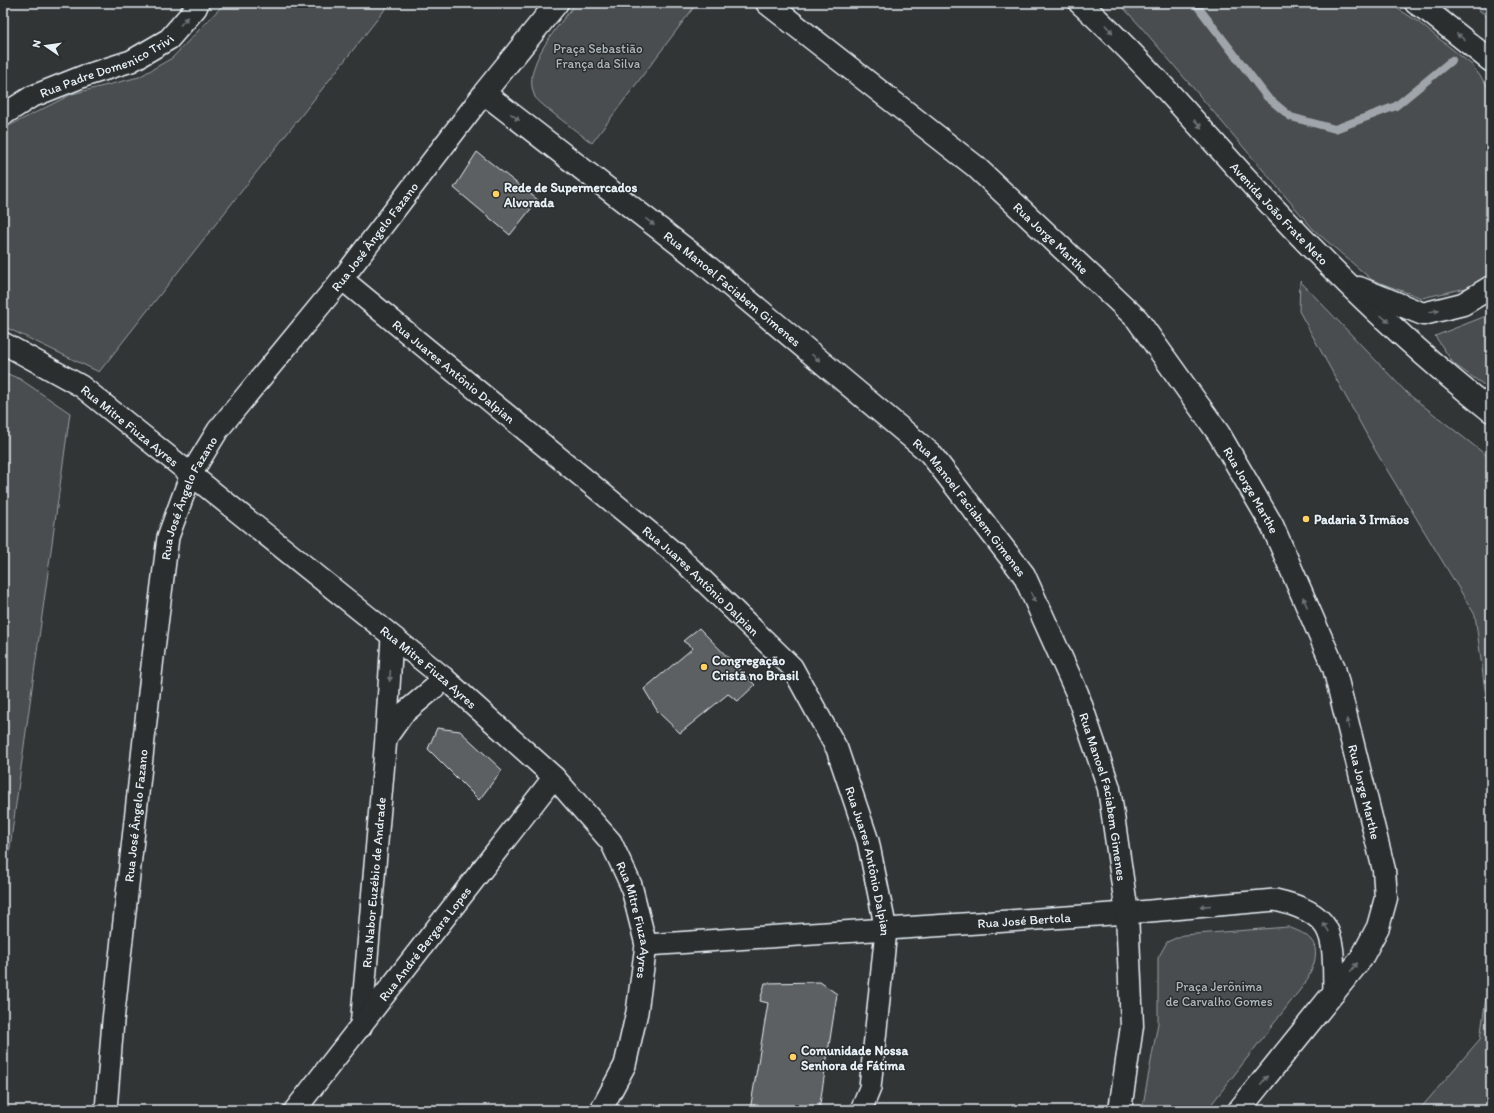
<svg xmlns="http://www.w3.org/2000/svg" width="1494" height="1113" font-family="Itim,sans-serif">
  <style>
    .green { fill: #494d4f; stroke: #989fa4 }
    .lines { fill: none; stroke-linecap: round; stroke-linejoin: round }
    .stream { stroke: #9fa5aa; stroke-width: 8 }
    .building { fill: #5c6063; stroke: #e8f1f8 }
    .street-casing { stroke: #e8f1f8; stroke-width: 24 }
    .secondary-casing { stroke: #e8f1f8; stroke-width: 25 }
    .street { stroke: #2a2d2e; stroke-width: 21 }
    .secondary { stroke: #2a2d2e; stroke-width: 22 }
    .oneway { fill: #6c7275 }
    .poi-dot { fill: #ffd166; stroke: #2a2d2e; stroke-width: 1.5 }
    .labels { text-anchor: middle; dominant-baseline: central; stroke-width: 3; stroke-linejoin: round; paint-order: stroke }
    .park-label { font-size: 13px; fill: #b0b8bd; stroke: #2a2d2e }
    .street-label { font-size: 13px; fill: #e8f1f8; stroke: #2a2d2e }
    .poi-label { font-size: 13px; font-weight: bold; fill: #e8f1f8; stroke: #2a2d2e; text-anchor: start }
  </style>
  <rect width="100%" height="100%" fill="#323536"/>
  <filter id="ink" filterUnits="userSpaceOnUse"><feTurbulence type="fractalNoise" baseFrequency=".025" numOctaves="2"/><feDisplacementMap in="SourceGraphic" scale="8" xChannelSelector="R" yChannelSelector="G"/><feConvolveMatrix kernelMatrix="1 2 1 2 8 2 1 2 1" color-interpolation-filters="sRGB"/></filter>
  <g filter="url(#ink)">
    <g class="green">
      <path d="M 225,3 L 390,3 L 99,372 L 3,326 L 3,129 L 72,94 L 139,77 L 172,58 Z"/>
      <path d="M 576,3 L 697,3 L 592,143 C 583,136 538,103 535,97 C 520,66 559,26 576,3 Z"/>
      <path d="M 1119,3 L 1389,3 L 1417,21 L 1472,65 L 1491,91 L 1491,273 L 1475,286 L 1422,298 L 1372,280 L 1314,230 L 1142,28 Z"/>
      <path d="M 1469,3 L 1491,3 L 1491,19 Z"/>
      <path d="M 1300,281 L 1407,393 L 1491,459 L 1491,735 L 1475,615 L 1375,450 L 1299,311 Z"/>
      <path d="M 1491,314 L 1491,390 L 1454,364 L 1435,336 Z"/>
      <path d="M 3,372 L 20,379 L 70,413 L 3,898 Z"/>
      <path d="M 1288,927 C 1296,930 1305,933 1311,940 C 1321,952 1312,970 1306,982 L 1207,1110 L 1142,1110 L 1158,1023 L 1158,958 L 1167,942 L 1183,935 Z"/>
      <path d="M 1491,962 L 1491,1110 L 1419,1110 L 1480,1039 Z"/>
    </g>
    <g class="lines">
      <path class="stream" d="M 1195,3 L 1267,97 L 1291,117 L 1335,129 L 1396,106 L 1452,60"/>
    </g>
    <g class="building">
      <path d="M 477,152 L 538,200 L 510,235 L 454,188 Z"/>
      <path d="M 699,628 L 755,685 L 738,701 L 728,694 L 680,733 L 658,712 L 644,689 L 693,648 L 683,641 Z"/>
      <path d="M 437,728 L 460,731 L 502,770 L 479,800 L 428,749 Z"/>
      <path d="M 820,982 L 837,994 L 819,1110 L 750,1110 L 768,1003 L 760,1001 L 765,983 Z"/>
    </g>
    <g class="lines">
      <g class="street-casing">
        <g id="street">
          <path id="s1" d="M 3,115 L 31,97 L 84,76 L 131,61 L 169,39 L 196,8 L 198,3"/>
          <path id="s2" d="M 342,279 L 677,555 L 792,667 L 837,749 L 868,841 L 886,930 L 870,1088 L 861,1110"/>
          <path id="s3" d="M 3,343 L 81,386 L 443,677 L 554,777 L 611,842 L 631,885 L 646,945 L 637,1012 L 625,1065 L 601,1110"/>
          <path d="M 386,738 L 403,714 L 434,688 L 443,677"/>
          <path id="s4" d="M 646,945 L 1127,913 L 1275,900 C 1338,914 1333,937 1334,993"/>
          <path id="s5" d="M 361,1027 L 386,738 L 392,637"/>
          <path id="s6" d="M 106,1110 L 113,1021 L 153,657 L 168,537 L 191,474 L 218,430 L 342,279 L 484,93"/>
          <path id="s7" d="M 295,1110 L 554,777"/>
        </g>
      </g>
      <g class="secondary-casing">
        <g id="secondary">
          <path id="s8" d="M 557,3 L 484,93 L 701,261 L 930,453 L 1024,575 L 1077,693 L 1109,788 L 1127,913 L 1132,1026 L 1120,1110"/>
          <path id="s9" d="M 767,3 L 975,166 L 1137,319 L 1219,434 L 1272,525 L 1334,668 L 1384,870 L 1386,898 L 1378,927 L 1361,959 L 1239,1110"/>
          <path id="s10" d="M 1080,3 C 1148,64 1206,136 1269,203 C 1338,277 1411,348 1491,411"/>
          <path d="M 1416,3 L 1428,11 L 1491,61"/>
          <path d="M 1359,288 L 1423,314 L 1463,304 L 1491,287"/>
        </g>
      </g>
      <use href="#street" class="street"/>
      <use href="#secondary" class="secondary"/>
    </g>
    <defs><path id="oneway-solid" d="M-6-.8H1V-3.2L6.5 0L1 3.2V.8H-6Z"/></defs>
    <g class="oneway">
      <use href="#oneway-solid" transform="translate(184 21) rotate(-49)"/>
      <use href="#oneway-solid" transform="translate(1109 29) rotate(47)"/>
      <use href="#oneway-solid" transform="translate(1461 37) rotate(-141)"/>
      <use href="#oneway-solid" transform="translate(515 117) rotate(38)"/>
      <use href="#oneway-solid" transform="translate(1198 124) rotate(48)"/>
      <use href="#oneway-solid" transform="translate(650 222) rotate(38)"/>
      <use href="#oneway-solid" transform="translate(1434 311) rotate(-13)"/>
      <use href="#oneway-solid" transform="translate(1385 319) rotate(42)"/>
      <use href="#oneway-solid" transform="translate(816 358) rotate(40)"/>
      <use href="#oneway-solid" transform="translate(1033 597) rotate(65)"/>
      <use href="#oneway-solid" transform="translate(1305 602) rotate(-114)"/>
      <use href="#oneway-solid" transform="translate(390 676) rotate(94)"/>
      <use href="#oneway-solid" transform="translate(1348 724) rotate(-104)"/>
      <use href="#oneway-solid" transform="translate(1205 906) rotate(175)"/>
      <use href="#oneway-solid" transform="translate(1326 927) rotate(-123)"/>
      <use href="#oneway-solid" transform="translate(1354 967) rotate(-51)"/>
      <use href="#oneway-solid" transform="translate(1264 1080) rotate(-51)"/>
    </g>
  </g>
  <g class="poi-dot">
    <circle cx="496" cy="194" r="4"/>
    <circle cx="1306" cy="519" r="4"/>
    <circle cx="704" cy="667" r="4"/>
    <circle cx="793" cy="1057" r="4"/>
  </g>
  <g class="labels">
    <g class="park-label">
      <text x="598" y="48">Praça Sebastião<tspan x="598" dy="15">França da Silva</tspan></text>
      <text x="1219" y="986">Praça Jerõnima<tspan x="1219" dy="15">de Carvalho Gomes</tspan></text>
    </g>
    <g class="street-label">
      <text stroke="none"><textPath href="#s1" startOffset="115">Rua Padre Domenico Trivi</textPath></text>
      <text stroke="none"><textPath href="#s10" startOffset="290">Avenida João Frate Neto</textPath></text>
      <text stroke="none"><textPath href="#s6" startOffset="944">Rua José Ângelo Fazano</textPath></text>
      <text stroke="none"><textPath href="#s9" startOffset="369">Rua Jorge Marthe</textPath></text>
      <text stroke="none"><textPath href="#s8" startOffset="432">Rua Manoel Faciabem Gimenes</textPath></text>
      <text stroke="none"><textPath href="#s2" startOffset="145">Rua Juares Antônio Dalpian</textPath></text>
      <text stroke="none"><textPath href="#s3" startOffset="152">Rua Mitre Fiuza Ayres</textPath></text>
      <text stroke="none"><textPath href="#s9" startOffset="693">Rua Jorge Marthe</textPath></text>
      <text stroke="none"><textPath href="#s6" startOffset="620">Rua José Ângelo Fazano</textPath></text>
      <text stroke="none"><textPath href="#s8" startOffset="756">Rua Manoel Faciabem Gimenes</textPath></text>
      <text stroke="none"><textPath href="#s2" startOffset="469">Rua Juares Antônio Dalpian</textPath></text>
      <text stroke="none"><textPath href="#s3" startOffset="536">Rua Mitre Fiuza Ayres</textPath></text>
      <text stroke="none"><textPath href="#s9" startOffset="1017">Rua Jorge Marthe</textPath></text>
      <text stroke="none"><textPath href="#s8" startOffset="1080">Rua Manoel Faciabem Gimenes</textPath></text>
      <text stroke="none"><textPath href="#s6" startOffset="296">Rua José Ângelo Fazano</textPath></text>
      <text stroke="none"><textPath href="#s2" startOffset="805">Rua Juares Antônio Dalpian</textPath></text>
      <text stroke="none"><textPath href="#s5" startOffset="145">Rua Nabor Euzébio de Andrade</textPath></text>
      <text stroke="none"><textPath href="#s3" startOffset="872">Rua Mitre Fiuza Ayres</textPath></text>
      <text stroke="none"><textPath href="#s4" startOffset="379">Rua José Bertola</textPath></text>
      <text stroke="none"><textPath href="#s7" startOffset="211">Rua André Bergara Lopes</textPath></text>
    </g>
    <g class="poi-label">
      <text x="504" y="187">Rede de Supermercados<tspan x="504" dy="15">Alvorada</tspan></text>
      <text x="1314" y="519">Padaria 3 Irmãos</text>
      <text x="712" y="660">Congregação<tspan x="712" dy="15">Cristã no Brasil</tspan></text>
      <text x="801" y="1050">Comunidade Nossa<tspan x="801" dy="15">Senhora de Fátima</tspan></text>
    </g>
  </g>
  <rect width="1494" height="1113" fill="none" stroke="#2a2d2e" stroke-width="16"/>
  <rect x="8" y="8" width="1478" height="1097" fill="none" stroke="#e8f1f8" stroke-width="1.5" filter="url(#ink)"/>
  <g transform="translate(46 46) rotate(283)" stroke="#2a2d2e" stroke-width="3" paint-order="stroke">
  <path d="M0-3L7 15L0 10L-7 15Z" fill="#e8f1f8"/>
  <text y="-6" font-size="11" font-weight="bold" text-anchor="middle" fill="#e8f1f8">N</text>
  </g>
</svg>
